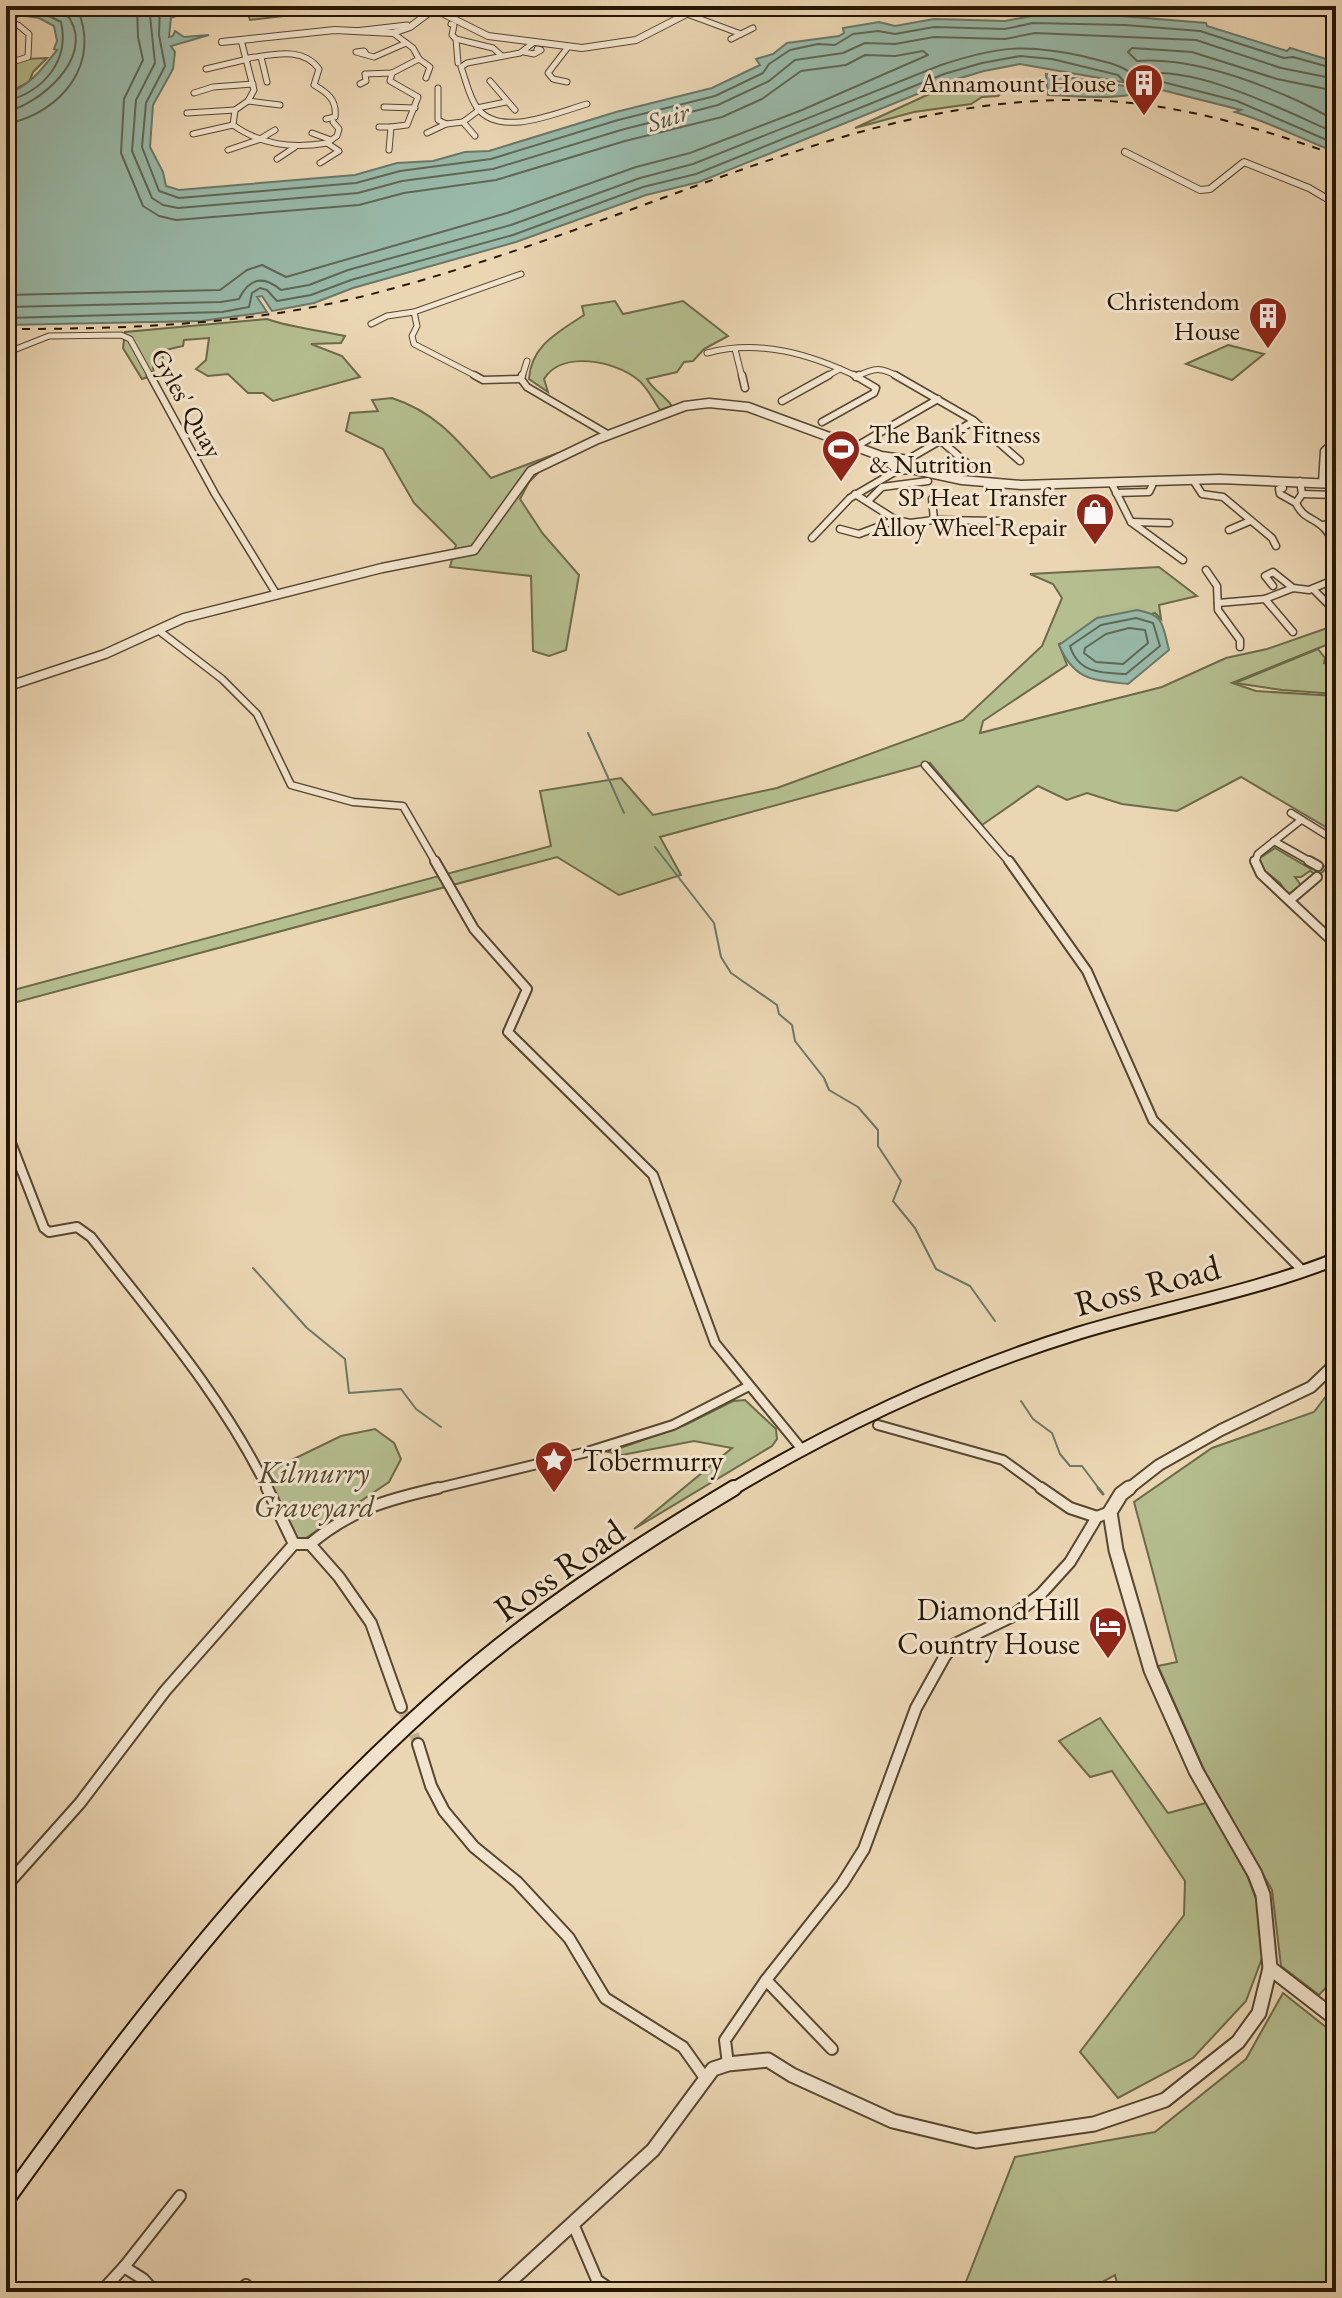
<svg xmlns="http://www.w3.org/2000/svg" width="1342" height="2298" font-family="'EB Garamond',serif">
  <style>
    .green { fill: #b5be8f; stroke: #6d6a4a; stroke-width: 2 }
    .water { fill: #99b9a9; stroke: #6b7867; stroke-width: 2 }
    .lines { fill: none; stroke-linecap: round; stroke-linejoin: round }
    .shore { stroke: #5f6856; stroke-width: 2 }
    .stream-far1 { stroke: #6b7867; stroke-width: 2 }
    .stream { stroke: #6b7867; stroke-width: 3 }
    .minor-tunnel { stroke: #c3b090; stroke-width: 10; stroke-dasharray: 10 5; stroke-linecap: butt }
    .minor-far3-casing { stroke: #564630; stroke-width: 7 }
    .minor-far2-casing { stroke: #564630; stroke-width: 9 }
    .minor-far1-casing { stroke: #564630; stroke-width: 12 }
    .minor-casing { stroke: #564630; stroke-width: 14 }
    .tertiary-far3-casing { stroke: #564630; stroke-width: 8 }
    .tertiary-far2-casing { stroke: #564630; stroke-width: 11 }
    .tertiary-far1-casing { stroke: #564630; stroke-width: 14 }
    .tertiary-casing { stroke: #564630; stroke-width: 17 }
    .secondary-far2-casing { stroke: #251604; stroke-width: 9 }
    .secondary-far1-casing { stroke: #251604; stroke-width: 15 }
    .secondary-casing { stroke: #251604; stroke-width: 18 }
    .minor-far3 { stroke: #f2e4ce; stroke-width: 5 }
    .minor-far2 { stroke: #f2e4ce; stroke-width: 6 }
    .minor-far1 { stroke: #f2e4ce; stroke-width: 8 }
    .minor { stroke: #f2e4ce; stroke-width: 10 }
    .tertiary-far3 { stroke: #f2e4ce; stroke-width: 6 }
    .tertiary-far2 { stroke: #f2e4ce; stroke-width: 8 }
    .tertiary-far1 { stroke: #f2e4ce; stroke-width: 10 }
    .tertiary { stroke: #f2e4ce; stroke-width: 13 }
    .secondary-far2 { stroke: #f2e4ce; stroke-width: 7 }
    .secondary-far1 { stroke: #f2e4ce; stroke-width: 11 }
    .secondary { stroke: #f2e4ce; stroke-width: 14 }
    .rail { stroke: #251604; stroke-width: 2; stroke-dasharray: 8 8; stroke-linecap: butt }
    .labels { text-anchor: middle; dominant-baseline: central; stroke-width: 6; stroke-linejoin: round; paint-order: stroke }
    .far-poi-label { font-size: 26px; fill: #251604; stroke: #f2e4ce; text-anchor: end }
    .far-water-label { font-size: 26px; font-style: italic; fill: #4e4f3e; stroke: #f2e4ce }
    .far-street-label { font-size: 26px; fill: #251604; stroke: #f2e4ce }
    .poi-label { font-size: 30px; fill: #251604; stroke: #f2e4ce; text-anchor: start }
    .park-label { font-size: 30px; font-style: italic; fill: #50482e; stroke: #f2e4ce }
    .near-street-label { font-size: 36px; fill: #251604; stroke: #f2e4ce }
  </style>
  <rect width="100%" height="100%" fill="#ebd6b3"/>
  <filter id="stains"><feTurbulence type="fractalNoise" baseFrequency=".0025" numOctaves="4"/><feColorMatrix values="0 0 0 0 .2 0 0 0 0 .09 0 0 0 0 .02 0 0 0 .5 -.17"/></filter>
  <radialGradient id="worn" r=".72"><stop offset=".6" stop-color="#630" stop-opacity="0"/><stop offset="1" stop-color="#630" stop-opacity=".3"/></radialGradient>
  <g class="green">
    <path d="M 245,6 L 368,6 L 250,20 Z"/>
    <path d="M 47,58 L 33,72 L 29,82 L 6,94 L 6,67 L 25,59 Z"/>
    <path d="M 960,80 L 959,86 C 975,93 990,83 1007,84 L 1007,89 L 998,96 L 982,97 L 971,104 L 914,112 L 855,128 Z"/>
    <path d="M 615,301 L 623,314 L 683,301 L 728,336 L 704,349 L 693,361 L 684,362 L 677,372 L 647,379 C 653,390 664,395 672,406 L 660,410 C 653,400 647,386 637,379 C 615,361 562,350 544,379 L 548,392 L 529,379 C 531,345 559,332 584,315 L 582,306 Z"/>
    <path d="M 267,319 C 293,328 318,330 345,336 L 341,343 L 311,344 L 342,356 L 360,377 L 273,401 L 263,393 L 248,393 L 228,374 L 208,376 L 196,369 L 206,360 L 209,338 L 184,340 L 183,346 L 161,351 L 164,362 L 153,366 L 154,375 L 142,379 L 123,348 L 125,332 Z"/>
    <path d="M 1228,345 L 1264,354 L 1232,380 L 1186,364 Z"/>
    <path d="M 392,398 C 438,413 460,443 491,478 L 558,453 L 529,482 L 520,499 L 543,534 L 579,575 L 566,650 L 549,656 L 533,651 L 531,576 L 450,567 L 456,545 L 414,503 L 383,449 L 346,431 L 350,413 L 378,411 L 372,400 Z"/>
    <path d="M 1159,567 L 1197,596 L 1159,605 L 1161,619 L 1155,613 L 1059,644 L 1067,665 L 983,721 L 980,733 L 1162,687 L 1226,658 L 1267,649 L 1336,625 L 1336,641 L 1232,683 L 1256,691 L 1336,696 L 1336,833 L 1241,777 L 1177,811 L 1122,804 L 1087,793 L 1067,800 L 1038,786 L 982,825 L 930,763 L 660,837 L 681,875 L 619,895 L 557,857 L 6,1005 L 6,992 L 551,846 L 540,791 L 621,778 L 653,815 L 777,788 L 963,720 L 1042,646 L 1062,598 L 1053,584 L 1030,574 Z"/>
    <path d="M 1318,649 L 1325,658 L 1324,663 L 1336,664 L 1336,694 L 1282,690 L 1235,683 Z"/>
    <path d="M 1275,848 L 1311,869 L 1320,863 L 1327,868 L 1318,876 L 1310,871 L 1301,877 L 1295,877 L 1301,885 L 1288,895 L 1280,883 L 1260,867 L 1260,858 Z"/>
    <path d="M 1336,1383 L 1336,1981 L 1334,1979 L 1319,1995 L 1281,1966 L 1272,1890 L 1205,1772 L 1158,1666 L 1177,1662 L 1134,1502 L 1212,1448 L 1314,1412 Z"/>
    <path d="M 745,1400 L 776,1429 L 777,1439 L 772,1446 L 634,1529 L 732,1448 L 694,1441 L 622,1455 L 609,1452 L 685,1425 L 733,1401 Z"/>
    <path d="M 375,1429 L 394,1443 L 401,1459 L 389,1482 L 306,1538 L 294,1538 L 269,1478 L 273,1469 L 341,1436 Z"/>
    <path d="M 1100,1718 L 1168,1813 L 1206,1803 L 1242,1862 L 1259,1907 L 1264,1953 L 1246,2001 L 1193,2058 L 1118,2098 L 1080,2052 L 1184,1915 L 1185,1881 L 1112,1771 L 1090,1777 L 1059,1741 Z"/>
    <path d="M 1283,1993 L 1336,2035 L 1336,2292 L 1119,2292 L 1115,2275 L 1084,2292 L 962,2292 L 1015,2157 L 1155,2132 L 1246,2059 Z"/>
  </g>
  <g class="water">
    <path d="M 6,6 L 175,7 L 166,10 L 166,13 L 185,12 L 171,18 L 169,37 L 173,36 L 175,31 L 184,37 L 209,35 L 171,46 L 175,52 L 173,69 L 153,105 L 150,147 L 163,172 L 166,186 L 179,190 L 355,175 L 397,163 L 433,161 L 465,152 L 489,151 L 616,112 L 712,88 L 760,65 L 756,59 L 773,54 L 787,43 L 839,36 L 844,33 L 843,28 L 879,22 L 895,26 L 934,19 L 1005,21 L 1037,15 L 1121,16 L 1206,23 L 1207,26 L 1287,51 L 1290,48 L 1336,62 L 1336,152 C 1301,139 1272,123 1235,112 L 1241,110 L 1154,88 C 1122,102 1082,96 1048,95 L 1046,74 L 1131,87 L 1133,84 L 1020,64 L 984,71 L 947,82 L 699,182 L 646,195 L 516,242 L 353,288 L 314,303 L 272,311 L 262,296 L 257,297 L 267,312 L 201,321 L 6,325 L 6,94 C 31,86 44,66 57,50 L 54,49 L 57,41 L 54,26 L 39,18 L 20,15 L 25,11 Z"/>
    <path d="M 1137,610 C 1165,615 1162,624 1169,650 L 1128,684 C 1092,680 1074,680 1059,645 L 1097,618 Z"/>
  </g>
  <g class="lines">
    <g class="shore">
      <path d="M 149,6 L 155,63 L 136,100 L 132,151 L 152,198 L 163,205 L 178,208 L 358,193 L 402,181 L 493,169 L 621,130 L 718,105 L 769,81 L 795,60 L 843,53 L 865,43 L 895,44 L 934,37 L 1005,39 L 1035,33 L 1196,40 L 1281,68 L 1336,79"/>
      <path d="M 160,6 L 159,35 L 165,66 L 146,103 L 142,147 L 159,191 L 179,198 L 356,183 L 400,171 L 491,159 L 618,120 L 715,96 L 763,73 L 769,64 L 790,50 L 818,44 L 835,45 L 853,34 L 878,31 L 895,34 L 934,27 L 1005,29 L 1033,23 L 1125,25 L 1200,31 L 1284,58 L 1293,57 L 1336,69"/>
      <path d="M 1336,91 L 1277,79 L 1192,52 L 1132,48 L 1128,52 L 1137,61 C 1189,57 1249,79 1296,100 C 1310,106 1322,114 1336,120"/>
      <path d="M 6,101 C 43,92 70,61 61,22 L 29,6"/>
      <path d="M 6,112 C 39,104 94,59 70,19 C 67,15 60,10 56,6"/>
      <path d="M 6,124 C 62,113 103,62 76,6"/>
      <path d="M 6,295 L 220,290 L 247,270 L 262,265 L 286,277 L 507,213 L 636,167 L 690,153 L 802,110 L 928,55 L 923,51 L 895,56 L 865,55 L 846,65 L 801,71 L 762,99 L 722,117 L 625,141 L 496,180 L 404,193 L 359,205 L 176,220 L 159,216 L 143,206 L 121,153 L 124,99 L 143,60 L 138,37 L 137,6"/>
      <path d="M 6,307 L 221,302 L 239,299 C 249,278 263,275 281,290 L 309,285 L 348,270 L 511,225 L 640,178 L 693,164 L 941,65 C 996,47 1024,43 1082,56 C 1101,61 1118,63 1134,75 C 1192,62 1282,110 1336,133"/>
      <path d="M 6,318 L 222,312 L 249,307 L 252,293 L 260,288 L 267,290 L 277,301 L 311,295 L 351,280 L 513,235 L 643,187 L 696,174 L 944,74 L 982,63 L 1020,56 L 1052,59 L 1118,75 L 1128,86 L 1155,80 L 1237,101 L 1336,144"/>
      <path d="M 1136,618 L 1153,623 L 1160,646 L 1126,674 C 1101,673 1078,673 1070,646 L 1101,625 Z"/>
      <path d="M 1129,628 L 1145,630 L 1148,643 L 1123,664 L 1096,662 L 1084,653 L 1085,648 L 1106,634 Z"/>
    </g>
    <g class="stream-far1">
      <path d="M 588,733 L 624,813"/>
      <path d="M 655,847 L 714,923 L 721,957 L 731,973 L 777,1005 L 779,1014 L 792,1025 L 795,1041 L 824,1078 L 829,1090 L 858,1107 L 878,1130 L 878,1146 L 901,1181 L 893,1201 L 915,1228 L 936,1269 L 970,1286 L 995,1321"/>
      <path d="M 253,1268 L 307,1328 L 345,1359 L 349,1393 L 401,1389 L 416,1409 L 441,1427"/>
      <path d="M 1021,1401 L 1033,1419 L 1052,1433 L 1060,1454 L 1070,1466 L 1082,1466 L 1100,1490"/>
    </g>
    <path class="stream" d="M 1098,1488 L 1103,1494"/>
    <path class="minor-tunnel" d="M 401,1707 L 418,1744"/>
    <g class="minor-far3-casing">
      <g id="minor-far3">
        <path d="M 687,14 L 741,34"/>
        <path d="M 6,21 L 18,25 L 29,34 L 28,57 L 6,64"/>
        <path d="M 6,21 L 23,10"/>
        <path d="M 451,24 L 454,25 L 452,35 L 456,39 L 458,63"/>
        <path d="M 355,31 L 407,25"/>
        <path d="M 456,39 L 493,48 L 502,56"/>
        <path d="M 731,39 L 753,28"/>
        <path d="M 241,40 L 254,90 L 248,101 L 235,110 L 233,125 C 261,145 293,149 327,143"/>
        <path d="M 533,43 L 520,53 L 467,63 L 461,67 C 466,80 469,98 478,109 C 502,138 558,112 587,104"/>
        <path d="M 524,52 L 534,54 L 541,50 L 537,49"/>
        <path d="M 366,54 L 364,51 L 356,52 L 374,57 L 406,43"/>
        <path d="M 261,57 L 267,82"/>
        <path d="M 248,58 C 273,55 302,46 319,69 L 314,85 C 328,93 337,100 335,117 L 326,119"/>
        <path d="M 419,59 L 430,67 L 426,78"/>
        <path d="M 206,69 L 248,59"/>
        <path d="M 490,81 L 515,110"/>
        <path d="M 567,82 L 553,79 L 548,73 L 568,47"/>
        <path d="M 360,84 L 366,81 L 365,74 L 392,73"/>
        <path d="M 438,88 L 438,120 L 446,124 L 463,122"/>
        <path d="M 194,93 L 213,87 L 253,84"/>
        <path d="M 248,101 L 280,105"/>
        <path d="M 384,107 L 415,108"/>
        <path d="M 477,108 L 506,102"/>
        <path d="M 187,113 L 235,110"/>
        <path d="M 379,127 L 391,127"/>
        <path d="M 312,133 L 331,140"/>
        <path d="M 427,133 L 446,124"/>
        <path d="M 193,134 L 233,125"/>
        <path d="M 475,136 L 463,122 L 479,110"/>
        <path d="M 260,139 L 275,130"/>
        <path d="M 228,150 L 261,139"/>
        <path d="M 389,150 L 391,127 L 407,125 L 418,97 L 390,81 L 392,73 L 419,59 L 413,48 L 393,33"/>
        <path d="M 277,159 L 295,147"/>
        <path d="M 320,163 L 339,151 L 327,143 L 337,136 L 339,129 L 333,122"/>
        <path d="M 414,312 L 521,274"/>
        <path d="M 371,324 L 387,316 L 414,312 L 417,326 L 412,336 L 414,344 L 478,377"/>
        <path d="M 735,349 L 742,377"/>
        <path d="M 6,353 L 49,336 L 121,335 L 130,339 L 151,377"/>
        <path d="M 707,353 C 760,339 810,354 858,377"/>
        <path d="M 522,377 L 527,361"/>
        <path d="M 825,377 L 840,369"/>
        <path d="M 856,377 C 875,367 881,367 899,377"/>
      </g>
    </g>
    <g class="minor-far2-casing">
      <g id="minor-far2">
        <path d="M 150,375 L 215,494 L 277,595"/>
        <path d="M 474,375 L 483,380 L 521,379"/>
        <path d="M 522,375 L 521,379 L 527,387 L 609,435"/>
        <path d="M 742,375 L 745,388"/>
        <path d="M 895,375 L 973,420 L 1020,461"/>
        <path d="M 856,377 L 859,375"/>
        <path d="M 782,401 L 829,375"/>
        <path d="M 822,422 L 874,393 L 876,388 L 854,375"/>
        <path d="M 940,440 L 969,465 L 963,466"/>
        <path d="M 855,447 L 938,399"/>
        <path d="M 912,457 L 974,421"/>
        <path d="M 1193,480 L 1202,494 L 1223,497 L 1272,538 L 1276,546"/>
        <path d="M 1300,481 L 1302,494 L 1296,503 C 1303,519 1315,518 1324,528 C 1329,533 1332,540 1336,545"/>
        <path d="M 1111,482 L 1131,522 L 1183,560"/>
        <path d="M 1322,483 L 1324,451 L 1327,448"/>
        <path d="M 1283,488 L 1279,489 L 1280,494 L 1296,503"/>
        <path d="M 1116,493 L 1149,492 L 1152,486"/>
        <path d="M 855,494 L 896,520"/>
        <path d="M 1302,494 L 1336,495"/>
        <path d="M 869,500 L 882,487 L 928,481"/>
        <path d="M 896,520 L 910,523 L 934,520 L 932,499"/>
        <path d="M 934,520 L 1004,521"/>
        <path d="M 1131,522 L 1169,523"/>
        <path d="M 1322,525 L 1336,524"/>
        <path d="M 840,529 L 859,534 L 896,520"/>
        <path d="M 1229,530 L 1250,521"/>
        <path d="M 812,538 L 850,498 L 898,470"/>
        <path d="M 1330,566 L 1336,573"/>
        <path d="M 1206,570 L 1217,586 L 1218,610 L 1240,640 L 1240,647"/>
        <path d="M 1273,586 L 1265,576 L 1273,572 L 1293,588"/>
        <path d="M 1313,589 L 1332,608"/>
        <path d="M 1265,599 L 1293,632"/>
        <path d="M 1218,603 L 1265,599 L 1293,588 L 1309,590 L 1336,579"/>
        <path d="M 158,630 L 222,679 L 257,714 L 291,785 L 353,802 L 403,806 L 436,863"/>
        <path d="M 1329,661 L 1336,662"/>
        <path d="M 925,765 L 1010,863"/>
        <path d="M 1291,813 L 1336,841"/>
        <path d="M 1274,841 L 1313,863"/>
        <path d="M 1255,863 L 1258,854 L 1301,820"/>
      </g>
    </g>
    <g class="minor-far1-casing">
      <g id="minor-far1">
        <path d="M 435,861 L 474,929 L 527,989 L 508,1032 L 653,1175 L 715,1343 L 800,1447"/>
        <path d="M 1009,861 L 1087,971 L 1153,1120 L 1304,1272"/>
        <path d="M 1255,861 L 1261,874 L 1328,937 L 1336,939"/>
        <path d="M 1309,861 L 1318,866"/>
        <path d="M 1290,900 L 1317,877"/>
        <path d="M 6,1130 L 44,1228 L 49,1232 L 77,1227 L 91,1237 C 154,1318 223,1397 268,1490"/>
        <path d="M 878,1425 L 1003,1460 L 1044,1490"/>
        <path d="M 430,1490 L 587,1452 L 673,1425 L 749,1386"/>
      </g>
    </g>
    <g class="minor-casing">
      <g id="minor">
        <path d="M 267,1488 L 294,1544 L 310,1544 L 339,1577 L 371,1623 L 401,1707"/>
        <path d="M 1041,1488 L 1070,1508 L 1097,1517"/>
        <path d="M 310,1544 C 352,1509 386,1500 438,1488"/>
        <path d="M 418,1744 L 431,1786 L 444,1811 L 474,1847 L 517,1882 L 569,1938 L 605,1998 L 683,2047 L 705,2078"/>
        <path d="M 6,1886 L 80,1803 L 165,1691 L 294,1544"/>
        <path d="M 766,1980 L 832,2049"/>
        <path d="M 728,2064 L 725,2040 L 766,1980 L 842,1884 L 864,1849 L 916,1708 L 945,1656 L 955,1644 L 1011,1617 L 1041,1594 L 1070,1562 L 1097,1517 L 1110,1512"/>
        <path d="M 573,2224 L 597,2280 L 614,2292"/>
        <path d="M 124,2267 L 180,2196"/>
        <path d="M 101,2292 L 124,2267 L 143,2279 L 155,2292"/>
        <path d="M 239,2292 L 246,2285"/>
      </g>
    </g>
    <g class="tertiary-far3-casing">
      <g id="tertiary-far3">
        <path d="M 222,42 L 335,30 L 393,33 L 410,27 L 434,9 L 488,36 L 582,48 L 636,40 L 702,6"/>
        <path d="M 1125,152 L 1200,190 L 1210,189 L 1244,162 L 1309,188 L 1336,204"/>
      </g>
    </g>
    <g class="tertiary-far2-casing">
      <g id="tertiary-far2">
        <path d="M 883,458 L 898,470 L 911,469 L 962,480 L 1021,485 L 1220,479 L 1336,484"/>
        <path d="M 6,687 L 105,654 L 184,618 L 382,568 L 474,550 L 531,471 L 598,439 L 685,406 L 709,403 L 748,407 L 881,456 L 909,460 L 926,471"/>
      </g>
    </g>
    <g class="tertiary-far1-casing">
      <path id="tertiary-far1" d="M 1127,1490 L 1159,1465 L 1221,1430 L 1311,1387 L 1336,1363"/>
    </g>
    <g class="tertiary-casing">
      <g id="tertiary">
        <path d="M 1270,1968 L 1336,2019"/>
        <path d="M 498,2292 L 653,2150 L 713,2069 L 728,2064 L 768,2060 L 792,2075 L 893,2121 L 976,2141 L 1094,2124 L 1165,2100 L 1238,2042 L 1259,2013 L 1270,1968 L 1263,1895 L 1255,1874 L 1196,1771 L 1151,1670 L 1116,1550 L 1110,1512 L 1121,1494 L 1129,1488"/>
      </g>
    </g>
    <g class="secondary-far2-casing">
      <path id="secondary-far2" d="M 1309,6 L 1336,17"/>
    </g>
    <g class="secondary-far1-casing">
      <path id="secondary-far1" d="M 731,1490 C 842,1424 956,1371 1079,1333 C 1165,1307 1253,1292 1336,1259"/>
    </g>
    <g class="secondary-casing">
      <path id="secondary" d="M 6,2201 C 140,2014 282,1832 457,1681 C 541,1608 639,1545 734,1488"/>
    </g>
    <use href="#minor-far3" class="minor-far3"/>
    <use href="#minor-far2" class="minor-far2"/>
    <use href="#minor-far1" class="minor-far1"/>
    <use href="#minor" class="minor"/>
    <use href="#tertiary-far3" class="tertiary-far3"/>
    <use href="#tertiary-far2" class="tertiary-far2"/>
    <use href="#tertiary-far1" class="tertiary-far1"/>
    <use href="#tertiary" class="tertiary"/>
    <use href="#secondary-far2" class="secondary-far2"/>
    <use href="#secondary-far1" class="secondary-far1"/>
    <use href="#secondary" class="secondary"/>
    <path class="rail" d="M 6,329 C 128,329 249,325 368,295 C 481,266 591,224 701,184 C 824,140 949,98 1082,100 C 1169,101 1254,126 1336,155"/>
  </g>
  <defs>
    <g id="building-pin" transform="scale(2)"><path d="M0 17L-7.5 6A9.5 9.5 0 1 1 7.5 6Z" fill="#8f2418" stroke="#f2e4ce"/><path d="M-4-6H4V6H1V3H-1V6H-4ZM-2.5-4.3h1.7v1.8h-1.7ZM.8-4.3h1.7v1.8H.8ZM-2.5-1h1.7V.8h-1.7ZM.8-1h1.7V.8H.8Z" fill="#fff"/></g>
    <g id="stadium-pin" transform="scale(2)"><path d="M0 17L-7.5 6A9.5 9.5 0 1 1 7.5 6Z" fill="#8f2418" stroke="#f2e4ce"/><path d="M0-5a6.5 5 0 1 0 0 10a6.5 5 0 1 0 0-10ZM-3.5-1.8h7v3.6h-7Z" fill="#fff"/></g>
    <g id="shop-pin" transform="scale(2)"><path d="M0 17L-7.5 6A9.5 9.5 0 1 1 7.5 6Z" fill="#8f2418" stroke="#f2e4ce"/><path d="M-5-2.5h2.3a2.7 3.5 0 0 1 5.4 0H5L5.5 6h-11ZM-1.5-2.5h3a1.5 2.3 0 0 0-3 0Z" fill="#fff"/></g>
    <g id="sight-pin" transform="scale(2)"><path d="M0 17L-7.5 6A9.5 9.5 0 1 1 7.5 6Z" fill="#8f2418" stroke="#f2e4ce"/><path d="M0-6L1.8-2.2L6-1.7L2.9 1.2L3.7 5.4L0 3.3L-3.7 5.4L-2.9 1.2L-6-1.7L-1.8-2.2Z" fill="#fff"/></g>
    <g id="hotel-pin" transform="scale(2)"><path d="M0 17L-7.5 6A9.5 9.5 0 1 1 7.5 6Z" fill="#8f2418" stroke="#f2e4ce"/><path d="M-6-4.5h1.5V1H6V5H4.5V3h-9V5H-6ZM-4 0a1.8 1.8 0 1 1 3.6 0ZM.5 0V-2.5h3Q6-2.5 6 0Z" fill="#fff"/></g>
  </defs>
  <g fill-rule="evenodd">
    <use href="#building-pin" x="1144" y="83"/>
    <use href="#building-pin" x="1268" y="316"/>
    <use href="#stadium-pin" x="841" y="449"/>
    <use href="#shop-pin" x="1095" y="512"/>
    <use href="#sight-pin" x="554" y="1460"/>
    <use href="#hotel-pin" x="1108" y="1626"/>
  </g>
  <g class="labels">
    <g class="far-poi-label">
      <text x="1116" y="83">Annamount House</text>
      <text x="1240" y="301">Christendom<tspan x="1240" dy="30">House</tspan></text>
      <text x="869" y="434" text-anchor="start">The Bank Fitness<tspan x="869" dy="30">&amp; Nutrition</tspan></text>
      <text x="1067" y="497">SP Heat Transfer<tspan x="1067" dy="30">Alloy Wheel Repair</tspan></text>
    </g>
    <g class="far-water-label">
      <text transform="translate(668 117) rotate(-18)">Suir</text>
    </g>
    <g class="far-street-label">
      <text transform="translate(187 403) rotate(61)">Gyles' Quay</text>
    </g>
    <g class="poi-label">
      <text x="582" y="1460">Tobermurry</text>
      <text x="1080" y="1609" text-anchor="end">Diamond Hill<tspan x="1080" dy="34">Country House</tspan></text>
    </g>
    <g class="park-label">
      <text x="314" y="1472">Kilmurry<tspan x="314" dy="34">Graveyard</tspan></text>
    </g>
    <g class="near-street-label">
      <text transform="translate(1147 1285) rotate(-15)">Ross Road</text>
      <text transform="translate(559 1570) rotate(-35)">Ross Road</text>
    </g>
  </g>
  <rect width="1342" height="2298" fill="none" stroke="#ebd6b3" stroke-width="32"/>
  <rect x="8" y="8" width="1326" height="2282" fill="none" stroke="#251604" stroke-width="4"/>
  <rect x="16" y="16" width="1310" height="2266" fill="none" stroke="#251604" stroke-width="2"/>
  <rect width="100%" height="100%" filter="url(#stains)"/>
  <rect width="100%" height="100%" fill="url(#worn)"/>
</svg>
